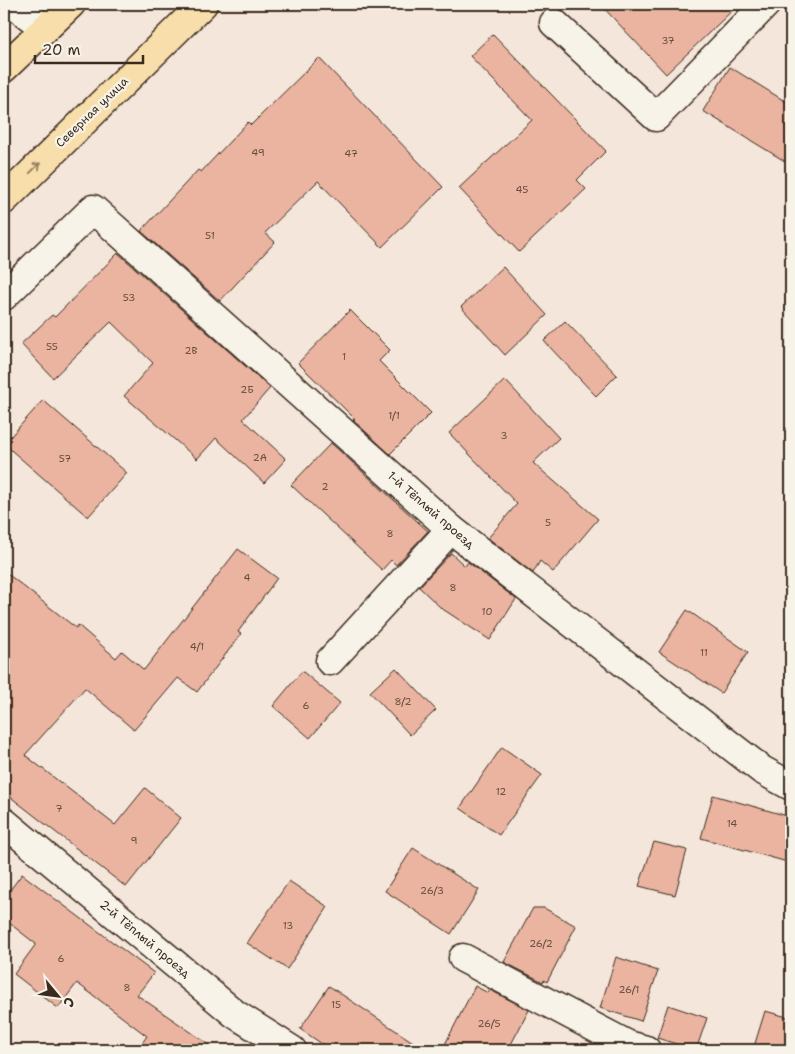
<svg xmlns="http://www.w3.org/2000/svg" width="795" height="1054" font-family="'Shantell Sans',sans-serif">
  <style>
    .building { fill: #eab4a0; stroke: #3b2a1e }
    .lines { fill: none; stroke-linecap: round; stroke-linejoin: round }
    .minor-casing { stroke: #3b2a1e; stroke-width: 31 }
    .major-casing { stroke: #3b2a1e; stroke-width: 31 }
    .minor { stroke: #f7f3e8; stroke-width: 28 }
    .major { stroke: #f8deab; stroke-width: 28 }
    .oneway { stroke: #9a8464 }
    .labels { text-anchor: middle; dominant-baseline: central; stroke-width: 4.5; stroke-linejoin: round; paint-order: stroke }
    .number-label { font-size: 10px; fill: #674c3e }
    .street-label { font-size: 12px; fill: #3b2a1e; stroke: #f7f3e8 }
  </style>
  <rect width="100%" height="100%" fill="#f4e6da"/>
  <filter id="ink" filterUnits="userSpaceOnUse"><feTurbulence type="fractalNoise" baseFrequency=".02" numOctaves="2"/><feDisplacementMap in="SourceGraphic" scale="10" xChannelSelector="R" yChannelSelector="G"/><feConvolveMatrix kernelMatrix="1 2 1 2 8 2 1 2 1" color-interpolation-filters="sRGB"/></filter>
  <g filter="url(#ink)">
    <g class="building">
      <path d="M 600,4 L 739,4 L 666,74 Z"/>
      <path d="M 493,34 L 606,151 L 577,180 L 586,189 L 519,252 L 459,188 L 532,120 L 470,56 Z"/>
      <path d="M 319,58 L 443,187 L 382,247 L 318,181 L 265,233 L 275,242 L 220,301 L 141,231 L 198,170 L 201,172 L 248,122 L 251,125 Z"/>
      <path d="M 730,67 L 791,105 L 791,165 L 703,111 Z"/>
      <path d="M 118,253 L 270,388 L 243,419 L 286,459 L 264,483 L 216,438 L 197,459 L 124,396 L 153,363 L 111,322 L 53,378 L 21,344 L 52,315 L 55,317 Z"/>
      <path d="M 503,267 L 547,315 L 505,355 L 461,307 Z"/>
      <path d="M 350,310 L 390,350 L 379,361 L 431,413 L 390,454 L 353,420 L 355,419 L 298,363 Z"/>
      <path d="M 565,321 L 617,375 L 596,396 L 544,341 Z"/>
      <path d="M 505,380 L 559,438 L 533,463 L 598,519 L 553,572 L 540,561 L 533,573 L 488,538 L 517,504 L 449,433 Z"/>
      <path d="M 43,400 L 127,473 L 88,517 L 4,444 Z"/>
      <path d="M 331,443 L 428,531 L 396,565 L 391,560 L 382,570 L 291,485 Z"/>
      <path d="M 238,549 L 277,578 L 238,632 L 241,634 L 197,692 L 178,678 L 134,730 L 85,688 L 25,755 L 115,825 L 145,788 L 181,818 L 126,887 L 4,792 L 4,571 L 76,628 L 78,625 L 116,658 L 122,651 L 144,670 Z"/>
      <path d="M 451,553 L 465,566 L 468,562 L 516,599 L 490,640 L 441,608 L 419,587 Z"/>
      <path d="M 687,610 L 748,652 L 721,693 L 659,652 Z"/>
      <path d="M 396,668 L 436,710 L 410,735 L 370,692 Z"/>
      <path d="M 302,671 L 340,703 L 310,738 L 273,706 Z"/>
      <path d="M 502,747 L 542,775 L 499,835 L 460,808 Z"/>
      <path d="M 713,795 L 791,817 L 791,863 L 701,838 Z"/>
      <path d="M 654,842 L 687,850 L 675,895 L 639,886 Z"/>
      <path d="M 413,848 L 479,890 L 451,934 L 385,891 Z"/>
      <path d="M 22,874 L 154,973 L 137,995 L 217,1050 L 137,1050 L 147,1036 L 77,983 L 58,1008 L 14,974 L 36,944 L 4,919 L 4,898 Z"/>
      <path d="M 289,881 L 328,907 L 287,969 L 247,943 Z"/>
      <path d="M 533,908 L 544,908 L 576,926 L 547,982 L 544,980 L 543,982 L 504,962 Z"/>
      <path d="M 616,957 L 658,971 L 641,1021 L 600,1008 Z"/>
      <path d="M 329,986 L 425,1050 L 331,1050 L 300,1029 Z"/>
      <path d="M 475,986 L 488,993 L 490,990 L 529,1010 L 508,1050 L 442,1050 Z"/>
      <path d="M 668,1005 L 707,1018 L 696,1050 L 657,1038 Z"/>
      <path d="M 765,1011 L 791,1018 L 791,1050 L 753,1050 Z"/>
    </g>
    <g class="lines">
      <g class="minor-casing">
        <g id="minor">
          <path d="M 13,4 L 45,28"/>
          <path d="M 554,23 L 656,117 L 766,4"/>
          <path d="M 4,296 L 93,209 L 451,529 L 762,770 L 791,786"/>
          <path d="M 330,661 L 451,529"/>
          <path d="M 4,822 L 235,1014 L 292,1050"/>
          <path d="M 463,958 L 628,1045 L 646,1050"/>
        </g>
      </g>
      <g class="major-casing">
        <g id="major">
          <path d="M 4,68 L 71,4"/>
          <path d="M 4,200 L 203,4"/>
        </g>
      </g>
      <use href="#minor" class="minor"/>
      <use href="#major" class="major"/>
    </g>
    <defs><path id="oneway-shaft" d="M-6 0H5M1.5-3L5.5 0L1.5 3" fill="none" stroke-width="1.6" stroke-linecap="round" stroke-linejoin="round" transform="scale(1.25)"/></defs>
    <use class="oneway" href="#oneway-shaft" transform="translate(35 168) rotate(-45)"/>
  </g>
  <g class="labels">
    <g class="number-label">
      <text x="668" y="40">37</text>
      <text x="258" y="152">49</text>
      <text x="351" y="153">47</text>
      <text x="522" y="189">45</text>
      <text x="210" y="235">51</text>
      <text x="129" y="297">53</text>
      <text x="52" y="346">55</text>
      <text x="191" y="350">2В</text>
      <text x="344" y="356">1</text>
      <text x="247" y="389">2Б</text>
      <text x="394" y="415">1/1</text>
      <text x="504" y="435">3</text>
      <text x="260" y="457">2А</text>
      <text x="65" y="458">57</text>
      <text x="325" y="486">2</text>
      <text x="548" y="522">5</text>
      <text x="390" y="533">8</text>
      <text x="247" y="577">4</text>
      <text x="453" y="587">8</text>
      <text x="487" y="611">10</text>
      <text x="197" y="646">4/1</text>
      <text x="704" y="652">11</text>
      <text x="403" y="701">8/2</text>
      <text x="306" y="705">6</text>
      <text x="501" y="791">12</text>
      <text x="59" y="808">7</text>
      <text x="732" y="823">14</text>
      <text x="134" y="840">9</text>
      <text x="432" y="890">26/3</text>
      <text x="288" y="925">13</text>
      <text x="541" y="943">26/2</text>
      <text x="61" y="958">6</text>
      <text x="127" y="987">8</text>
      <text x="629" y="989">26/1</text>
      <text x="336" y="1004">15</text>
      <text x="489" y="1023">26/5</text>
    </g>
    <g class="street-label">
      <text transform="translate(92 112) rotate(-44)">Северная улица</text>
      <text transform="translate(431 510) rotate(41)">1-й Тёплый проезд</text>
      <text transform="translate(145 939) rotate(40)">2-й Тёплый проезд</text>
    </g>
  </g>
  <rect width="795" height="1054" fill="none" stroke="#f7f3e8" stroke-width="20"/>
  <rect x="10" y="10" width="775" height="1034" fill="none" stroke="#3b2a1e" stroke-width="2" filter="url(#ink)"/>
  <g transform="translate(58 996) rotate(119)" stroke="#f7f3e8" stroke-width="4" paint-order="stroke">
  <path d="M0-4L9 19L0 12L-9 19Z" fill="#3b2a1e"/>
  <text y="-8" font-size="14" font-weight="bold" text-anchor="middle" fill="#3b2a1e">С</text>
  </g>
  <path d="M35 55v8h108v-8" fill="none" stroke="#3b2a1e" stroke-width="2.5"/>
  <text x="42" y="55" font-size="15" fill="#3b2a1e" stroke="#f7f3e8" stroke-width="4" paint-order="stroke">20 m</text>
</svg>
